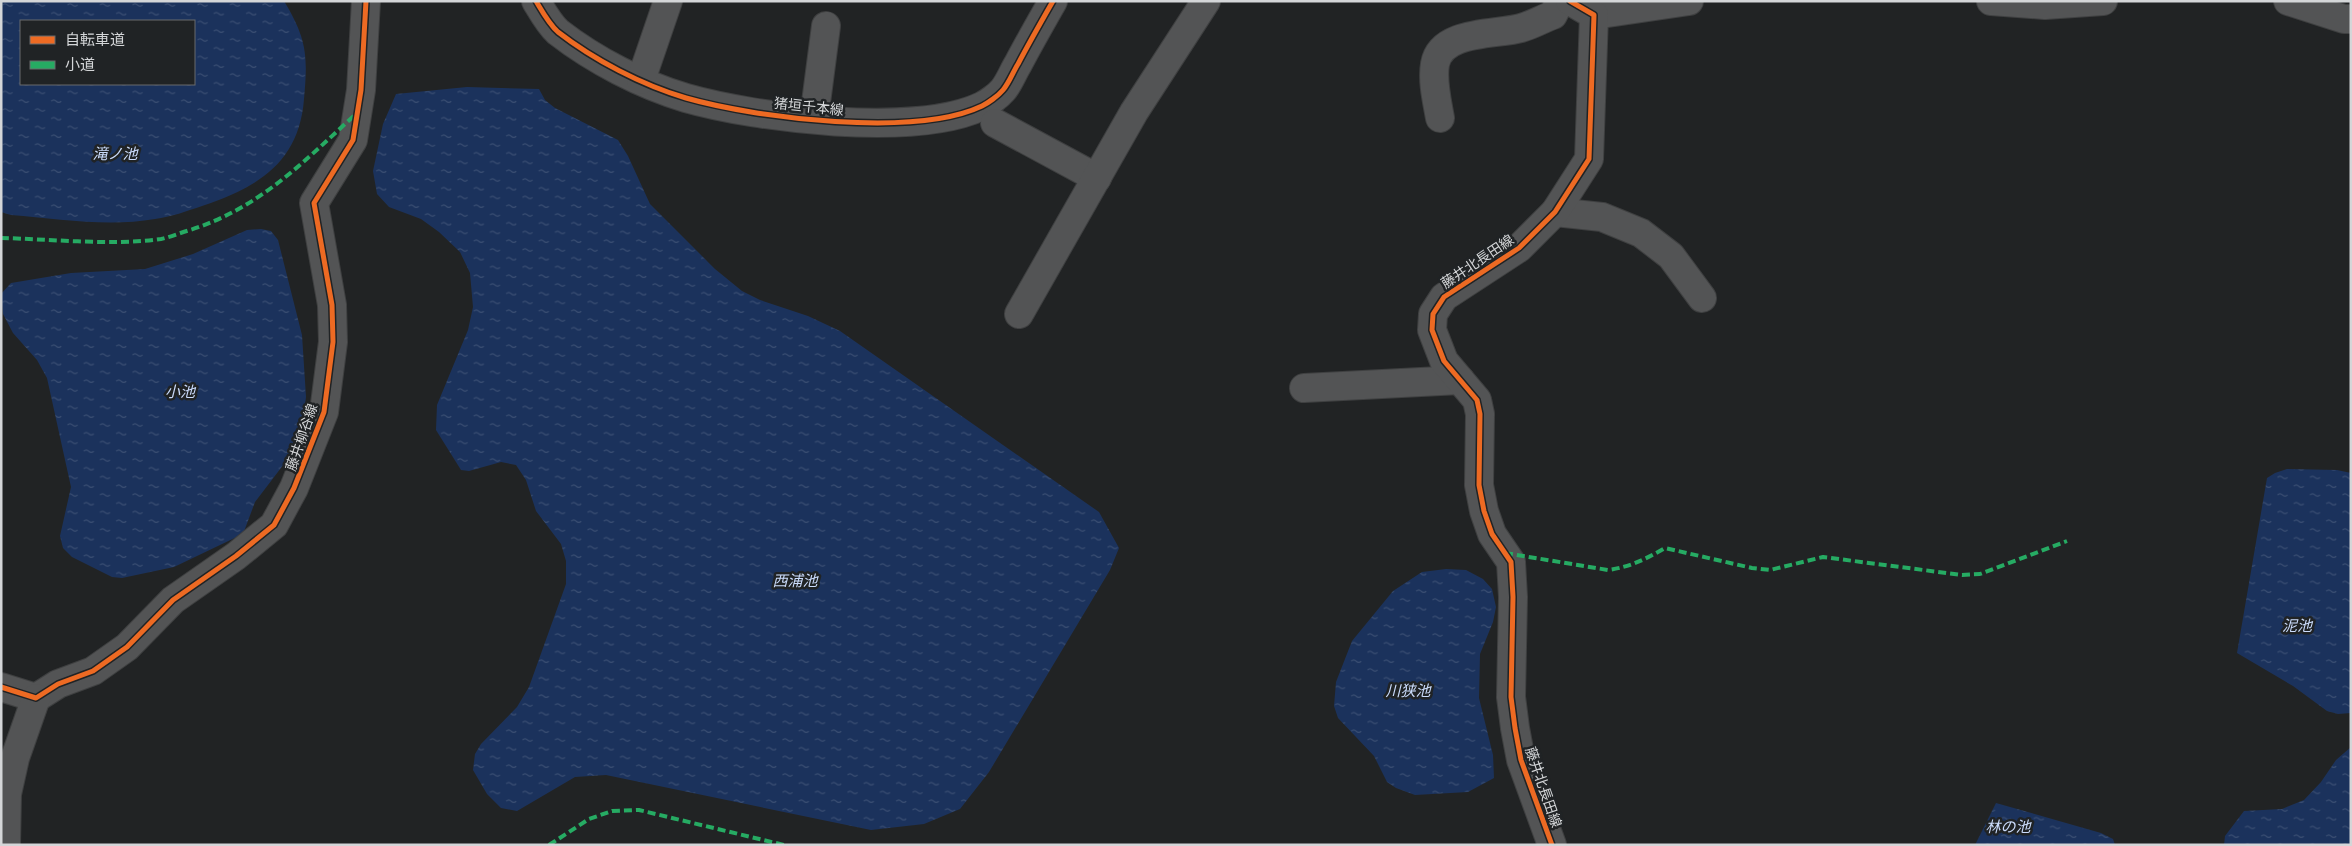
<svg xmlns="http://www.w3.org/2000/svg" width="2352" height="846" font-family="Barlow,'Noto Sans JP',sans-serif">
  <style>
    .water { fill: url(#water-ripples); fill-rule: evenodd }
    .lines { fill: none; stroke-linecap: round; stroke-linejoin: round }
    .minor-casing { stroke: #3f4041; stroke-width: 30 }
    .minor { stroke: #535455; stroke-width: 28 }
    .quiet { stroke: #26ab63; stroke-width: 4; stroke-dasharray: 8 4; stroke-linecap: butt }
    .cycleway-casing { stroke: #202325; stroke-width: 8 }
    .cycleway { stroke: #ed6a23; stroke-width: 5 }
    .labels { text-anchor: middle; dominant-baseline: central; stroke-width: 5; stroke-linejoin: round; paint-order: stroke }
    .street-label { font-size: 14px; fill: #d4d6d8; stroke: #202325 }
    .water-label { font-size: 15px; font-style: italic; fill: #cbdcfc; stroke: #202325 }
  </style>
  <defs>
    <pattern id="water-ripples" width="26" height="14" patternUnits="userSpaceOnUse" patternTransform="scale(1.25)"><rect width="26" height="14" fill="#1b325c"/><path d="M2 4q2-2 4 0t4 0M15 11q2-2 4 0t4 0" fill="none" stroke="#3b4f73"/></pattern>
  </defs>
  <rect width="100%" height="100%" fill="#212324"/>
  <g class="water">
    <path d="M 1,1 L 284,1 C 307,39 308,56 304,99 C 299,163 258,187 202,206 C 187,211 171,217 155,219 C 109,227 58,219 11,215 L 1,212 ZM 21,21 L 194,21 L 194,84 L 21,84 Z"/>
    <path d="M 467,87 L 539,89 L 545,100 L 555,108 L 618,140 L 628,156 L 650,204 L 715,269 L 742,291 L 760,300 L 808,316 L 840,331 L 1099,512 L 1119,548 L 1110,570 L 989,772 L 960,809 L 924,824 L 871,830 L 606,775 L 575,777 L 517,811 L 501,808 L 487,794 L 473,770 L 475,754 L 481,744 L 517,707 L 529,687 L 566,584 L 566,561 L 561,544 L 536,511 L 526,480 L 516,465 L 501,462 L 469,471 L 461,470 L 436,430 L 437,405 L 468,330 L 473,307 L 470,273 L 460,252 L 439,232 L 421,219 L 389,207 L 377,194 L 373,171 L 383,124 L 396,94 Z"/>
    <path d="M 261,229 L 271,231 L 278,240 L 302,335 L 306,397 L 300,443 L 255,502 L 243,534 L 174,567 L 122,578 L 112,577 L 72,557 L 63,548 L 60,536 L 71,487 L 47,378 L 37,360 L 13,333 L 3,314 L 1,294 L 11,283 L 71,273 L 145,269 L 193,254 L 247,230 Z"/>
    <path d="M 2287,469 L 2337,470 L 2351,473 L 2351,713 L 2338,714 L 2327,711 L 2293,686 L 2237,653 L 2267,478 L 2275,473 Z"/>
    <path d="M 1446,569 L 1466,570 L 1483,579 L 1492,589 L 1496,607 L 1493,622 L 1480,654 L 1479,698 L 1493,755 L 1494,778 L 1468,792 L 1415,795 L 1396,788 L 1387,782 L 1374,756 L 1338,718 L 1334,706 L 1336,682 L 1352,641 L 1393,591 L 1422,572 Z"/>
    <path d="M 2351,747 L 2351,845 L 2224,845 L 2225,836 L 2244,811 L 2282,809 L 2304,800 L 2321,782 L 2336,760 Z"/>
    <path d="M 1996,803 L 2101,833 L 2113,839 L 2115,845 L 1975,845 Z"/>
  </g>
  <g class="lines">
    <g class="minor-casing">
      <g id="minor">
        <path d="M 536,1 C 542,11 549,24 558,32 C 594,60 642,85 686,98 C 756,118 915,138 982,106 C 988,103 998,96 1003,90 C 1009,83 1013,72 1018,64 C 1029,43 1041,22 1053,1"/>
        <path d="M 1991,1 L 2045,5 L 2103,1"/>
        <path d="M 2288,1 L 2344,19 L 2351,19"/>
        <path d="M 1594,15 L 1689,1"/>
        <path d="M 641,80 L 668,1"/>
        <path d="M 814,118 L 826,26"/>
        <path d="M 1440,118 C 1437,101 1432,81 1435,64 C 1441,30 1496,35 1521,28 C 1532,25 1542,19 1553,15 L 1560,1"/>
        <path d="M 995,123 L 1097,178"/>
        <path d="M 1555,212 L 1602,217 L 1641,233 L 1671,256 L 1702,298"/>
        <path d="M 1019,314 L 1134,112 L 1206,1"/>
        <path d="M 1304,388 L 1460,380"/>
        <path d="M 1,687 L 36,698 L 58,684 L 93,671 L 127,647 L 173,600 L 236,556 L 274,525 L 294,488 L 324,412 L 333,342 L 332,305 L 314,203 L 353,140 L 361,90 L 366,1"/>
        <path d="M 6,845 L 7,794 L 15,758 L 36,698"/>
        <path d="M 1552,845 L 1521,760 L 1515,728 L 1511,697 L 1513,597 L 1511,562 L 1492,534 L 1484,511 L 1479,485 L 1480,414 L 1477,400 L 1444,361 L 1432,330 L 1433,314 L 1444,297 L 1519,248 L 1555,212 L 1589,159 L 1594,15 L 1570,1"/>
      </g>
    </g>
    <use href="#minor" class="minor"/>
    <g class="quiet">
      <path d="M 1,238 C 50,239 113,246 161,239 C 170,237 180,233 190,230 C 260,208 303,162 356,114"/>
      <path d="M 1505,553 L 1608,570 C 1630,567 1646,559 1665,548 L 1752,568 L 1770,570 L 1823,557 L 1962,575 L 1980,574 L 2067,541"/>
      <path d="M 549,845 L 589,819 L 612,811 L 639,810 L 784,845"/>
    </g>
    <g class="cycleway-casing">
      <g id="cycleway">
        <path d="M 536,1 C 542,11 549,24 558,32 C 594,60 642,85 686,98 C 756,118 915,138 982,106 C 988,103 998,96 1003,90 C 1009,83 1013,72 1018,64 C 1029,43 1041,22 1053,1"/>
        <path d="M 1,687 L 36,698 L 58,684 L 93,671 L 127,647 L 173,600 L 236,556 L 274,525 L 294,488 L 324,412 L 333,342 L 332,305 L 314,203 L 353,140 L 361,90 L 366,1"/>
        <path d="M 1552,845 L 1521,760 L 1515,728 L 1511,697 L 1513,597 L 1511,562 L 1492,534 L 1484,511 L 1479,485 L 1480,414 L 1477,400 L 1444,361 L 1432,330 L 1433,314 L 1444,297 L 1519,248 L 1555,212 L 1589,159 L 1594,15 L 1570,1"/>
      </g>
    </g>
    <use href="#cycleway" class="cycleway"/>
  </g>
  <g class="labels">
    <g class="street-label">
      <text transform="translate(809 106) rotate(6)">猪垣千本線</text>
      <text transform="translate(1477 261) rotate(-34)">藤井北長田線</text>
      <text transform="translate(301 437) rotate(-71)">藤井柳谷線</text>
      <text transform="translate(1544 787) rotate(71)">藤井北長田線</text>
    </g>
    <g class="water-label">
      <text x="115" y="153">滝ノ池</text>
      <text x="180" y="391">小池</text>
      <text x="795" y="580">西浦池</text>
      <text x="2297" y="625">泥池</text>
      <text x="1408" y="690">川狭池</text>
      <text x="2008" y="826">林の池</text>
    </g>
  </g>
  <rect width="2352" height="846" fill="none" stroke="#d4d6d8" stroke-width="5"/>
  <rect x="20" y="20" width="175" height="65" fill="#202325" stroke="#686b6d"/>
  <rect x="30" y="36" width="25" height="8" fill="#ed6a23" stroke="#686b6d"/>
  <text x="65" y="45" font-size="15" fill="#d4d6d8">自転車道</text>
  <rect x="30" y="61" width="25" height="8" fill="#26ab63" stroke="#686b6d"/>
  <text x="65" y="70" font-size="15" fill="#d4d6d8">小道</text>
</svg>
